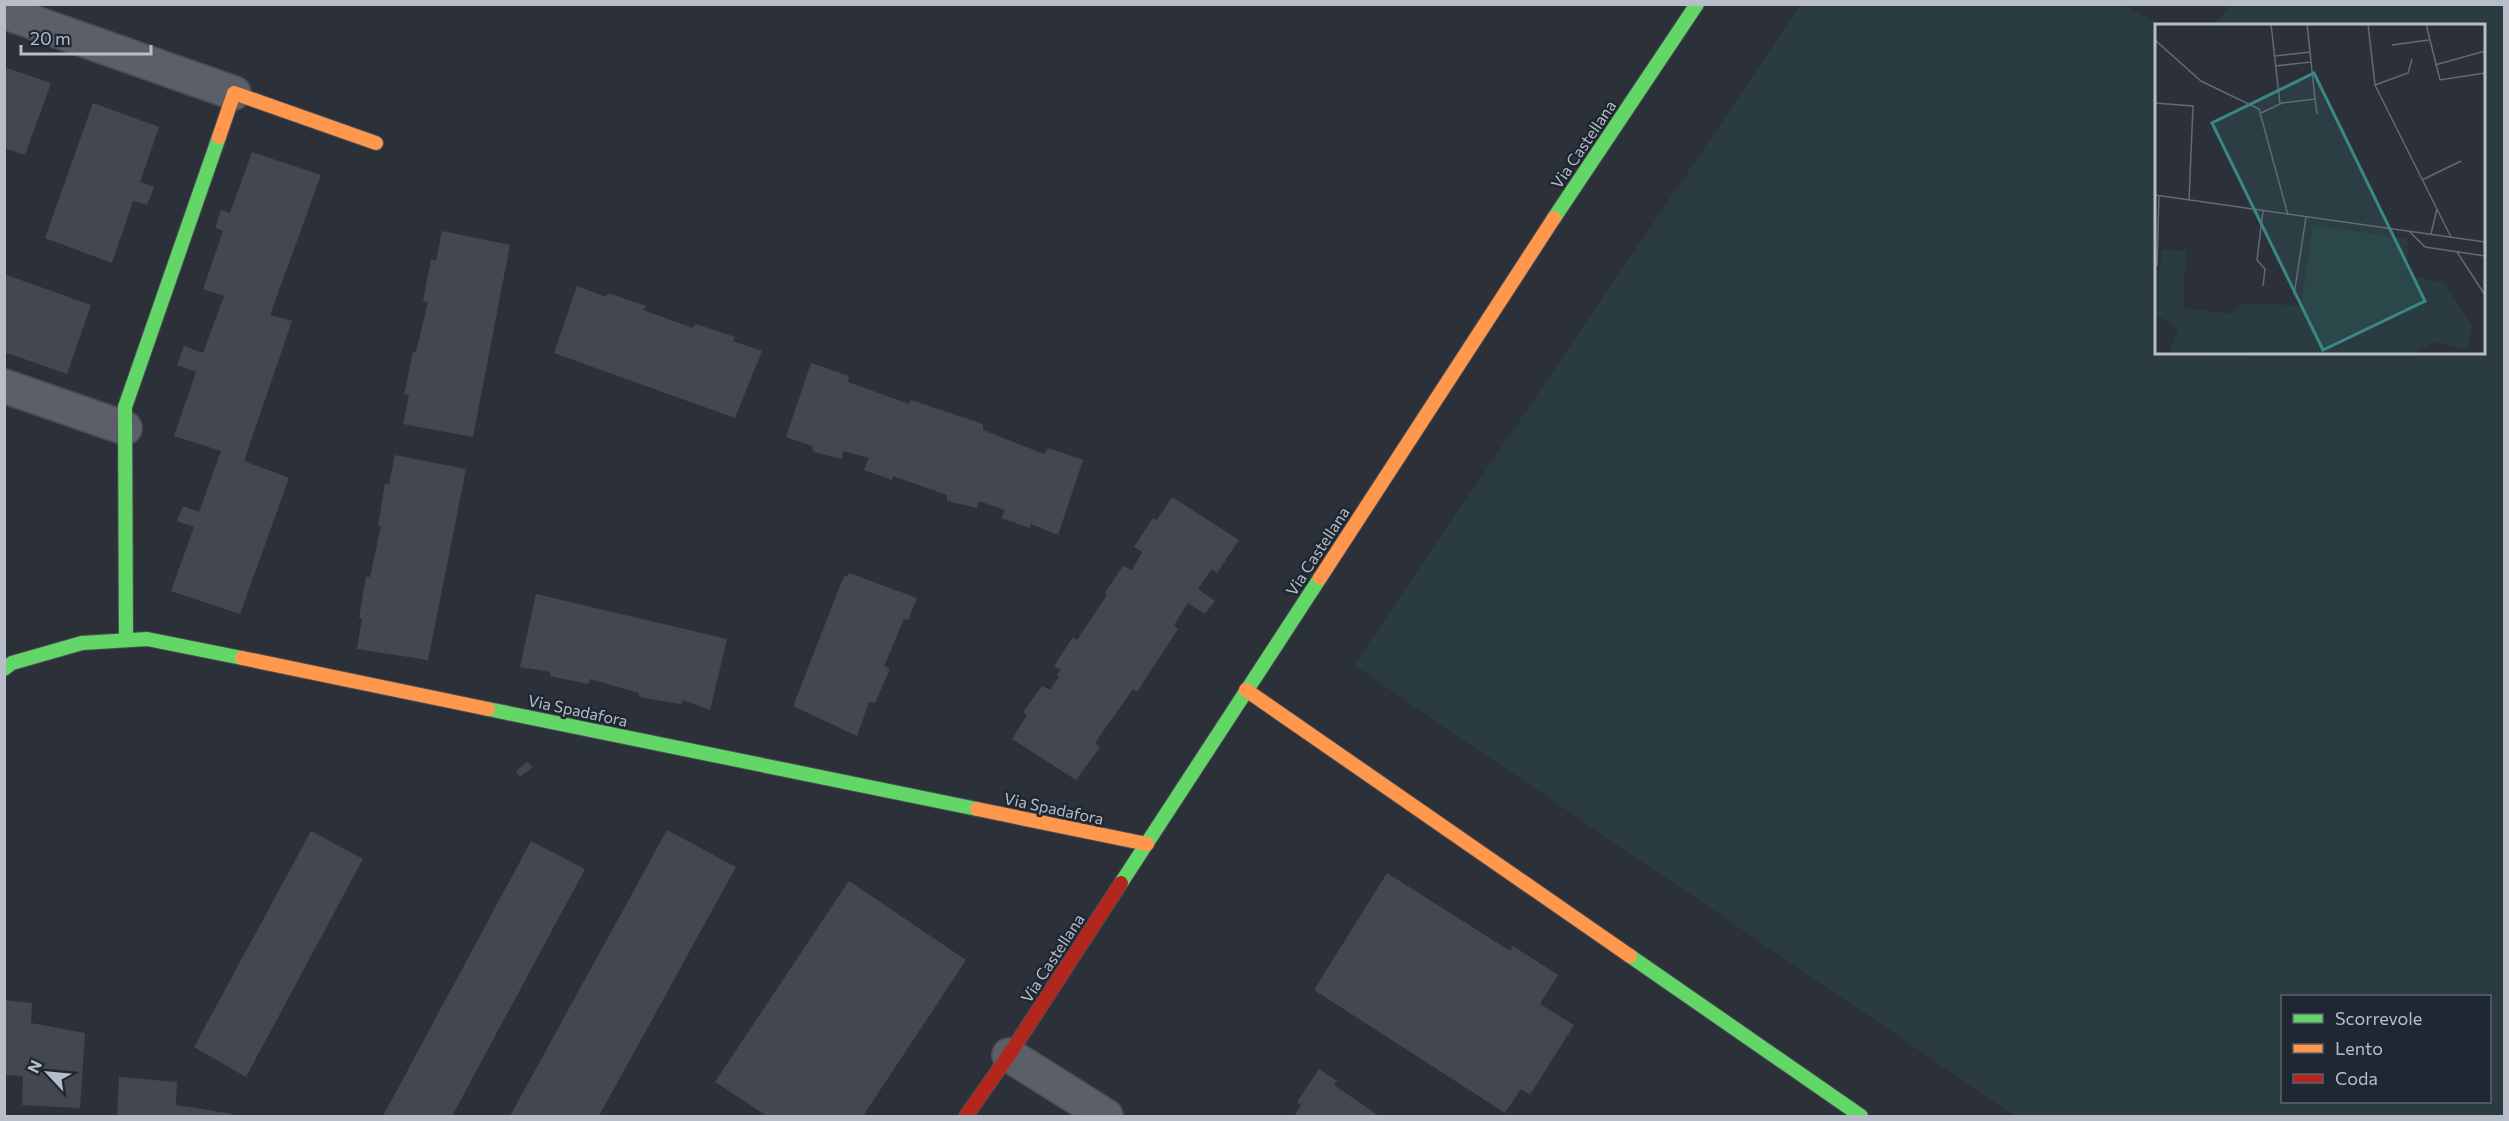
<svg xmlns="http://www.w3.org/2000/svg" width="2509" height="1121" font-family="Commissioner,sans-serif">
  <style>
    .green { fill: #2a3c3f; fill-rule: evenodd }
    .building { fill: #43474e }
    .lines { fill: none; stroke-linecap: round; stroke-linejoin: round }
    .street-casing { stroke: #4a4d54; stroke-width: 36 }
    .fast-casing { stroke: #4a4d54; stroke-width: 16 }
    .slow-casing { stroke: #4a4d54; stroke-width: 16 }
    .jam-casing { stroke: #4a4d54; stroke-width: 16 }
    .street { stroke: #5c5f67; stroke-width: 33 }
    .fast { stroke: #63d668; stroke-width: 14 }
    .slow { stroke: #ff974d; stroke-width: 14 }
    .jam { stroke: #b3261e; stroke-width: 14 }
    .labels { text-anchor: middle; dominant-baseline: central; stroke-width: 5; stroke-linejoin: round; paint-order: stroke }
    .street-label { font-size: 16px; fill: #b7bdc9; stroke: #1f2733 }
    .inset-road { fill: none; stroke: #646973; stroke-width: 1.5 }
    .view { fill: #398885; fill-opacity: 0.15; stroke: #398885; stroke-width: 3 }
    .inset-edge { fill: none; stroke: #b7bdc9; stroke-width: 3 }
  </style>
  <rect width="100%" height="100%" fill="#2c3139"/>
  <path class="green" d="M 1801,5 L 2122,5 L 2162,25 L 2156,26 L 2156,352 L 2484,352 L 2484,26 L 2213,25 L 2231,5 L 2504,5 L 2504,1116 L 2014,1116 L 2014,1115 L 1354,665 ZM 2282,996 L 2490,996 L 2490,1102 L 2282,1102 Z"/>
  <g class="building">
    <path d="M 4,67 L 51,83 L 25,155 L 4,148 Z"/>
    <path d="M 93,103 L 159,127 L 140,182 L 154,187 L 147,205 L 133,201 L 112,263 L 45,238 Z"/>
    <path d="M 252,152 L 321,175 L 270,315 L 292,321 L 244,461 L 289,478 L 240,614 L 171,591 L 194,527 L 177,521 L 183,506 L 199,512 L 221,451 L 174,436 L 196,372 L 177,365 L 184,346 L 203,353 L 224,296 L 203,289 L 223,231 L 215,228 L 221,210 L 230,213 Z"/>
    <path d="M 442,231 L 510,245 L 473,437 L 403,424 L 409,395 L 404,394 L 413,352 L 416,352 L 428,302 L 423,301 L 431,259 L 436,261 Z"/>
    <path d="M 4,274 L 91,305 L 67,374 L 7,353 L 4,359 Z"/>
    <path d="M 577,286 L 606,297 L 608,293 L 646,306 L 643,310 L 693,328 L 696,324 L 735,337 L 733,341 L 762,351 L 735,418 L 554,353 Z"/>
    <path d="M 811,363 L 849,376 L 848,382 L 909,404 L 911,400 L 983,424 L 983,430 L 1044,454 L 1048,448 L 1083,460 L 1058,535 L 1031,524 L 1030,528 L 1001,518 L 1005,510 L 979,501 L 977,508 L 947,501 L 947,495 L 893,476 L 892,480 L 864,470 L 869,458 L 843,451 L 842,459 L 813,452 L 812,446 L 786,437 Z"/>
    <path d="M 395,455 L 466,469 L 428,660 L 357,649 L 362,618 L 359,618 L 366,577 L 370,577 L 381,526 L 378,526 L 385,484 L 389,484 Z"/>
    <path d="M 1172,497 L 1239,540 L 1217,573 L 1212,569 L 1198,589 L 1215,601 L 1205,614 L 1188,603 L 1174,625 L 1178,629 L 1137,692 L 1133,689 L 1095,743 L 1100,747 L 1076,780 L 1012,739 L 1027,715 L 1023,712 L 1042,686 L 1050,690 L 1059,677 L 1057,675 L 1061,670 L 1054,666 L 1073,637 L 1077,640 L 1107,595 L 1105,593 L 1123,566 L 1132,570 L 1142,552 L 1134,547 L 1153,518 L 1157,520 Z"/>
    <path d="M 849,573 L 917,598 L 908,620 L 904,619 L 884,666 L 890,669 L 875,703 L 869,702 L 857,736 L 793,706 L 844,576 L 846,577 Z"/>
    <path d="M 536,594 L 727,639 L 710,710 L 683,700 L 681,704 L 639,697 L 639,693 L 590,679 L 588,684 L 550,676 L 550,672 L 520,667 Z"/>
    <path d="M 527,762 L 533,767 L 520,777 L 516,771 Z"/>
    <path d="M 667,830 L 736,867 L 599,1116 L 510,1116 Z"/>
    <path d="M 311,831 L 363,859 L 246,1077 L 194,1047 Z"/>
    <path d="M 531,841 L 585,869 L 452,1116 L 383,1116 Z"/>
    <path d="M 1387,873 L 1510,951 L 1513,946 L 1558,975 L 1540,1004 L 1574,1025 L 1530,1095 L 1521,1089 L 1505,1113 L 1314,990 Z"/>
    <path d="M 849,881 L 966,960 L 863,1116 L 767,1116 L 715,1082 Z"/>
    <path d="M 4,1000 L 32,1003 L 31,1023 L 85,1033 L 80,1108 L 22,1105 L 23,1076 L 4,1075 Z"/>
    <path d="M 1319,1069 L 1337,1081 L 1334,1085 L 1379,1116 L 1294,1116 L 1301,1105 L 1297,1102 Z"/>
    <path d="M 119,1077 L 177,1082 L 176,1105 L 233,1114 L 233,1116 L 117,1116 Z"/>
  </g>
  <g class="lines">
    <g class="street-casing">
      <g id="street">
        <path d="M 4,12 L 234,93"/>
        <path d="M 4,386 L 125,428"/>
        <path d="M 1009,1055 L 1106,1116"/>
      </g>
    </g>
    <g class="fast-casing">
      <g id="fast">
        <path d="M 1554,218 L 1697,4"/>
        <path d="M 126,640 L 125,407 L 219,137"/>
        <path d="M 4,669 L 12,663 L 82,643 L 147,639 L 242,658"/>
        <path d="M 488,709 L 977,809"/>
        <path d="M 1121,883 L 1320,578"/>
        <path d="M 1630,956 L 1861,1116"/>
      </g>
    </g>
    <g class="slow-casing">
      <g id="slow">
        <path d="M 219,137 L 234,93 L 376,143"/>
        <path d="M 1320,578 L 1554,218"/>
        <path d="M 242,658 L 488,709"/>
        <path d="M 1246,690 L 1630,956"/>
        <path d="M 977,809 L 1147,844"/>
      </g>
    </g>
    <g class="jam-casing">
      <path id="jam" d="M 966,1116 L 1009,1055 L 1121,883"/>
    </g>
    <use href="#street" class="street"/>
    <use href="#fast" class="fast"/>
    <use href="#slow" class="slow"/>
    <use href="#jam" class="jam"/>
  </g>
  <g class="labels">
    <g class="street-label">
      <text transform="translate(1583 144) rotate(-56)">Via Castellana</text>
      <text transform="translate(1317 551) rotate(-57)">Via Castellana</text>
      <text transform="translate(578 710) rotate(12)">Via Spadafora</text>
      <text transform="translate(1054 808) rotate(12)">Via Spadafora</text>
      <text transform="translate(1052 958) rotate(-57)">Via Castellana</text>
    </g>
  </g>
  <g transform="translate(2155 24)">
    <rect width="330" height="330" fill="#2c3139"/>
    <path d="M 158,201 L 253,215 L 252,250 L 290,260 L 317,302 L 313,326 L 280,318 L 255,330 L 14,328 L 23,305 L 0,290 L 0,247 L 5,247 L 7,226 L 31,227 L 28,284 L 77,290 L 85,280 L 146,281 Z" fill="#2a3c3f"/>
    <path class="inset-road" d="M 116,0 L 125,80M 152,0 L 160,75M 213,0 L 220,61 L 296,213M 271,0 L 285,56 L 330,49M 0,16 L 46,57 L 104,85 L 133,191M 237,21 L 274,16M 120,32 L 155,28M 280,41 L 330,27M 121,42 L 156,38M 220,61 L 253,49 L 257,35M 0,79 L 38,82 L 34,176M 106,89 L 127,79 L 160,75 L 162,90M 267,156 L 306,137M 0,171 L 330,218M 108,187 L 102,236 L 110,245 L 108,262M 254,207 L 270,223 L 330,232M 276,210 L 282,185M 302,228 L 330,271M 2,242 L 4,171M 139,271 L 151,193"/>
    <path class="view" d="M 159,49 L 270,277 L 168,326 L 57,99 Z"/>
    <rect width="330" height="330" class="inset-edge"/>
  </g>
  <rect width="2509" height="1121" fill="none" stroke="#b7bdc9" stroke-width="12"/>
  <rect x="2281" y="995" width="210" height="108" fill="#1f2733" stroke="#5c636f" stroke-width="1.5"/>
  <rect x="2293" y="1014" width="30" height="9" fill="#63d668" stroke="#5c636f" stroke-width="1.5"/>
  <text x="2335" y="1025" font-size="18" fill="#b7bdc9">Scorrevole</text>
  <rect x="2293" y="1044" width="30" height="9" fill="#ff974d" stroke="#5c636f" stroke-width="1.5"/>
  <text x="2335" y="1055" font-size="18" fill="#b7bdc9">Lento</text>
  <rect x="2293" y="1074" width="30" height="9" fill="#b3261e" stroke="#5c636f" stroke-width="1.5"/>
  <text x="2335" y="1085" font-size="18" fill="#b7bdc9">Coda</text>
  <g transform="translate(48 1073) rotate(296)" stroke="#1f2733" stroke-width="4.5" paint-order="stroke">
  <path d="M0-4.5L10 22L0 15L-10 22Z" fill="#b7bdc9"/>
  <text y="-9" font-size="16" font-weight="bold" text-anchor="middle" fill="#b7bdc9">N</text>
  </g>
  <path d="M21 45v9h130v-9" fill="none" stroke="#b7bdc9" stroke-width="3"/>
  <text x="30" y="45" font-size="18" fill="#b7bdc9" stroke="#1f2733" stroke-width="4.5" paint-order="stroke">20 m</text>
</svg>
